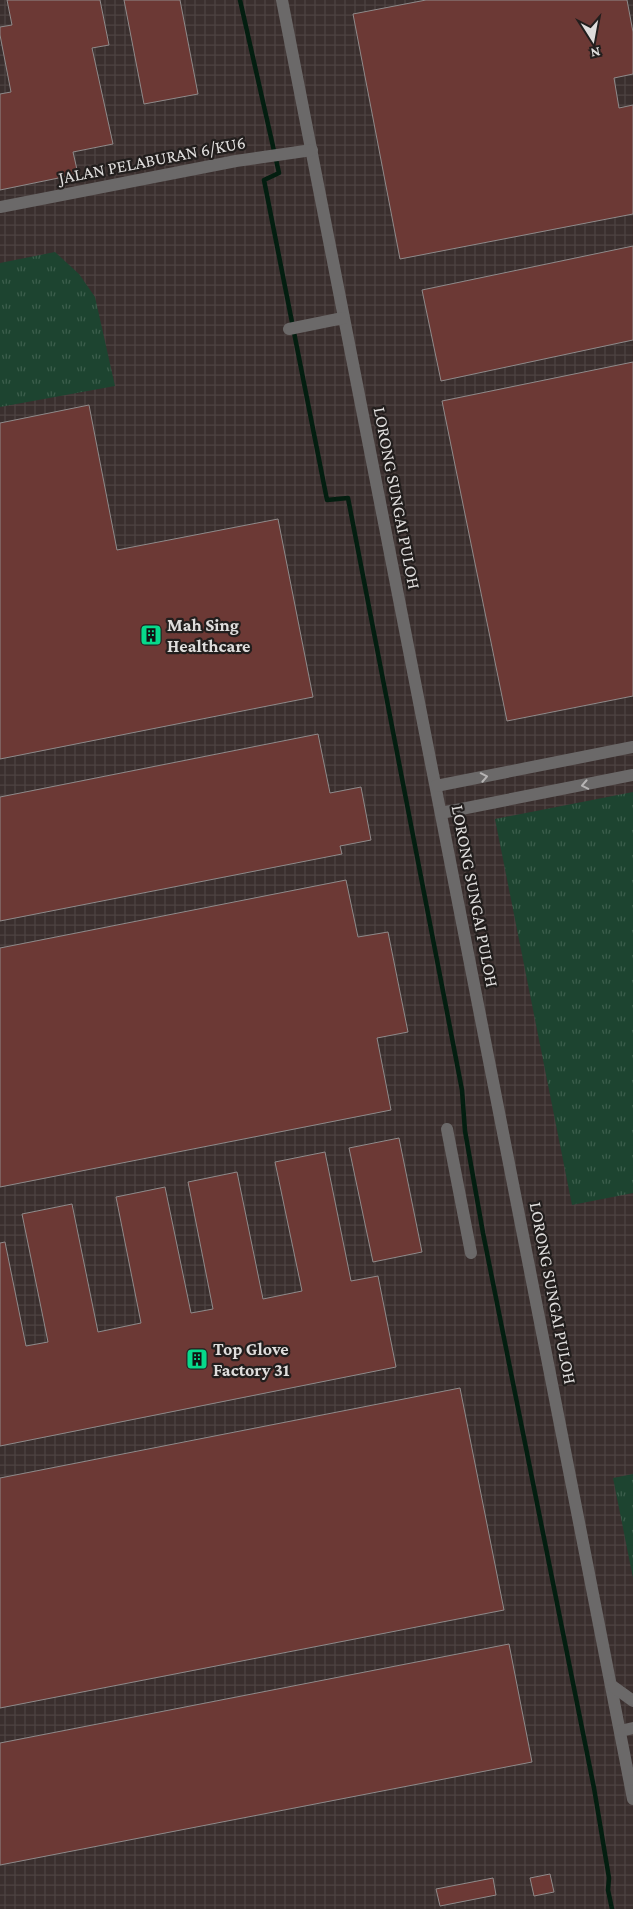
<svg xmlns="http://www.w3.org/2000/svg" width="633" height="1909" font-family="'Crimson Pro',serif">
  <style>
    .industrial { fill: url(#industrial-grid) }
    .grass { fill: url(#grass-tufts) }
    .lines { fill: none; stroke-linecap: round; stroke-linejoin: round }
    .stream { stroke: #031e10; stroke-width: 4.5 }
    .building { fill: #6c3935; stroke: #8f8a8a }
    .minor { stroke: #6b6969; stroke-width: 12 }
    .oneway { stroke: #b6b4b4 }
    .labels { text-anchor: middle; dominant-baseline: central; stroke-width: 4.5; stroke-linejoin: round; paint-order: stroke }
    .street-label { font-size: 18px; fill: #dfdddc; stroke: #221e1d }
    .poi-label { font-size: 18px; font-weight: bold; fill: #dfdddc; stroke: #221e1d; text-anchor: start }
  </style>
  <defs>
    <pattern id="industrial-grid" width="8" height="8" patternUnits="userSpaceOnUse" patternTransform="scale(1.25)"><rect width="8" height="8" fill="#3a2f2e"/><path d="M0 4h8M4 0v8" fill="none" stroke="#4d4342"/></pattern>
    <pattern id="grass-tufts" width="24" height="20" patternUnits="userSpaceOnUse" patternTransform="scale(1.25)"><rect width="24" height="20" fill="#1d4430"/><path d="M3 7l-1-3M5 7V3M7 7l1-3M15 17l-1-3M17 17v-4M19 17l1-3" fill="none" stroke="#3d5f4d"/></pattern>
  </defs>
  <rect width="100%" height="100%" fill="#2b2727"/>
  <rect class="industrial" x="0" y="0" width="633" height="1909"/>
  <g class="grass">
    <path d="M 55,252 L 79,274 L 95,297 L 115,386 L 0,407 L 0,263 Z"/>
    <path d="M 633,792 L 633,1193 L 572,1205 L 495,819 Z"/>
    <path d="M 633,1474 L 633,1578 L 613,1478 Z"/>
  </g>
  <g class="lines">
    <path class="stream" d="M 240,0 L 279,173 L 264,180 L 327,500 L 348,498 L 462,1090 L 465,1131 L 483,1233 L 594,1788 L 609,1878 L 608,1890 L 612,1909"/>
  </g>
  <g class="building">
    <path d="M 7,0 L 100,0 L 109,45 L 92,48 L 113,144 L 73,152 L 78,174 L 0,190 L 0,94 L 11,92 L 0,35 L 0,27 L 12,25 Z"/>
    <path d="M 124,0 L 180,0 L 198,94 L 144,104 Z"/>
    <path d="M 426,0 L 627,0 L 633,32 L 633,74 L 614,78 L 619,108 L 633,105 L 633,214 L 400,259 L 353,14 Z"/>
    <path d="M 633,246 L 633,340 L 441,381 L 422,290 Z"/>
    <path d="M 633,362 L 633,696 L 507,721 L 442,401 Z"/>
    <path d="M 89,405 L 117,550 L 278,519 L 313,697 L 0,759 L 0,423 Z"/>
    <path d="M 318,734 L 330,793 L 361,787 L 371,840 L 340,846 L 342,854 L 0,921 L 0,797 Z"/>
    <path d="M 346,880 L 358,937 L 388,932 L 408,1032 L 377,1038 L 391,1110 L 0,1187 L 0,948 Z"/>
    <path d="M 399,1138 L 422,1252 L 373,1262 L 349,1148 Z"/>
    <path d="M 325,1152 L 351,1281 L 378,1276 L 396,1367 L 0,1446 L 0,1243 L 5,1242 L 26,1346 L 48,1342 L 22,1214 L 72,1204 L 98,1332 L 141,1323 L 116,1197 L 165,1187 L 191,1313 L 213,1309 L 188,1182 L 237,1172 L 263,1299 L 302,1291 L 275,1162 Z"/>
    <path d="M 460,1388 L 504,1610 L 0,1708 L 0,1478 Z"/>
    <path d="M 509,1644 L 532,1762 L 0,1865 L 0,1743 Z"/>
    <path d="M 550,1874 L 554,1892 L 534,1896 L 530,1878 Z"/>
    <path d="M 493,1878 L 496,1895 L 440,1906 L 436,1889 Z"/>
  </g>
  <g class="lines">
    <g class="minor">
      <path d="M 282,0 L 633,1799"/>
      <path d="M 0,207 L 236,161 L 312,150"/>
      <path d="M 289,329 L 343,318"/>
      <path d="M 436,786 L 633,747"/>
      <path d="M 441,813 L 633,775"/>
      <path d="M 447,1129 L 471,1253"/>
      <path d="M 611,1685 L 633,1701"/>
      <path d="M 620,1731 L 633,1728"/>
    </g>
  </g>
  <defs><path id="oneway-chevron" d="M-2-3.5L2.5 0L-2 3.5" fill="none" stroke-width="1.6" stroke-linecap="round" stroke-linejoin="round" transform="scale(1.25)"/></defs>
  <g class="oneway">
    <use href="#oneway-chevron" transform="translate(484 777) rotate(-11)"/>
    <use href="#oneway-chevron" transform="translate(585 785) rotate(169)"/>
  </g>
  <defs>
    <g id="building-square" transform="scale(1.125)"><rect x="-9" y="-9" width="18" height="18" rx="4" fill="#07d98b" stroke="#221e1d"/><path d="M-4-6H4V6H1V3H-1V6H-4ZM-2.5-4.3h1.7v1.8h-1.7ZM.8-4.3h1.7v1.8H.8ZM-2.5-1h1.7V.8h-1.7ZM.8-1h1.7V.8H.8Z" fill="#111"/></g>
  </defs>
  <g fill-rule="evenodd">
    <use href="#building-square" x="151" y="635"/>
    <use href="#building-square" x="197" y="1359"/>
  </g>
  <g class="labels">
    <g class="street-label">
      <text transform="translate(152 160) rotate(-11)">JALAN PELABURAN 6/KU6</text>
      <text transform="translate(397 498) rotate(79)">LORONG SUNGAI PULOH</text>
      <text transform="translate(475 896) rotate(79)">LORONG SUNGAI PULOH</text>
      <text transform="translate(553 1293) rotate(79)">LORONG SUNGAI PULOH</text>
    </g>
    <g class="poi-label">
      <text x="167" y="625">Mah Sing<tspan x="167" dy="21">Healthcare</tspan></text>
      <text x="213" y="1349">Top Glove<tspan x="213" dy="21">Factory 31</tspan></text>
    </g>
  </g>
  <g transform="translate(593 40) rotate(169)" stroke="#221e1d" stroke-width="4" paint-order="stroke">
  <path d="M0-4L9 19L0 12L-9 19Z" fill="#dfdddc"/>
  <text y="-8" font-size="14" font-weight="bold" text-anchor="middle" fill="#dfdddc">N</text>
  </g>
</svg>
